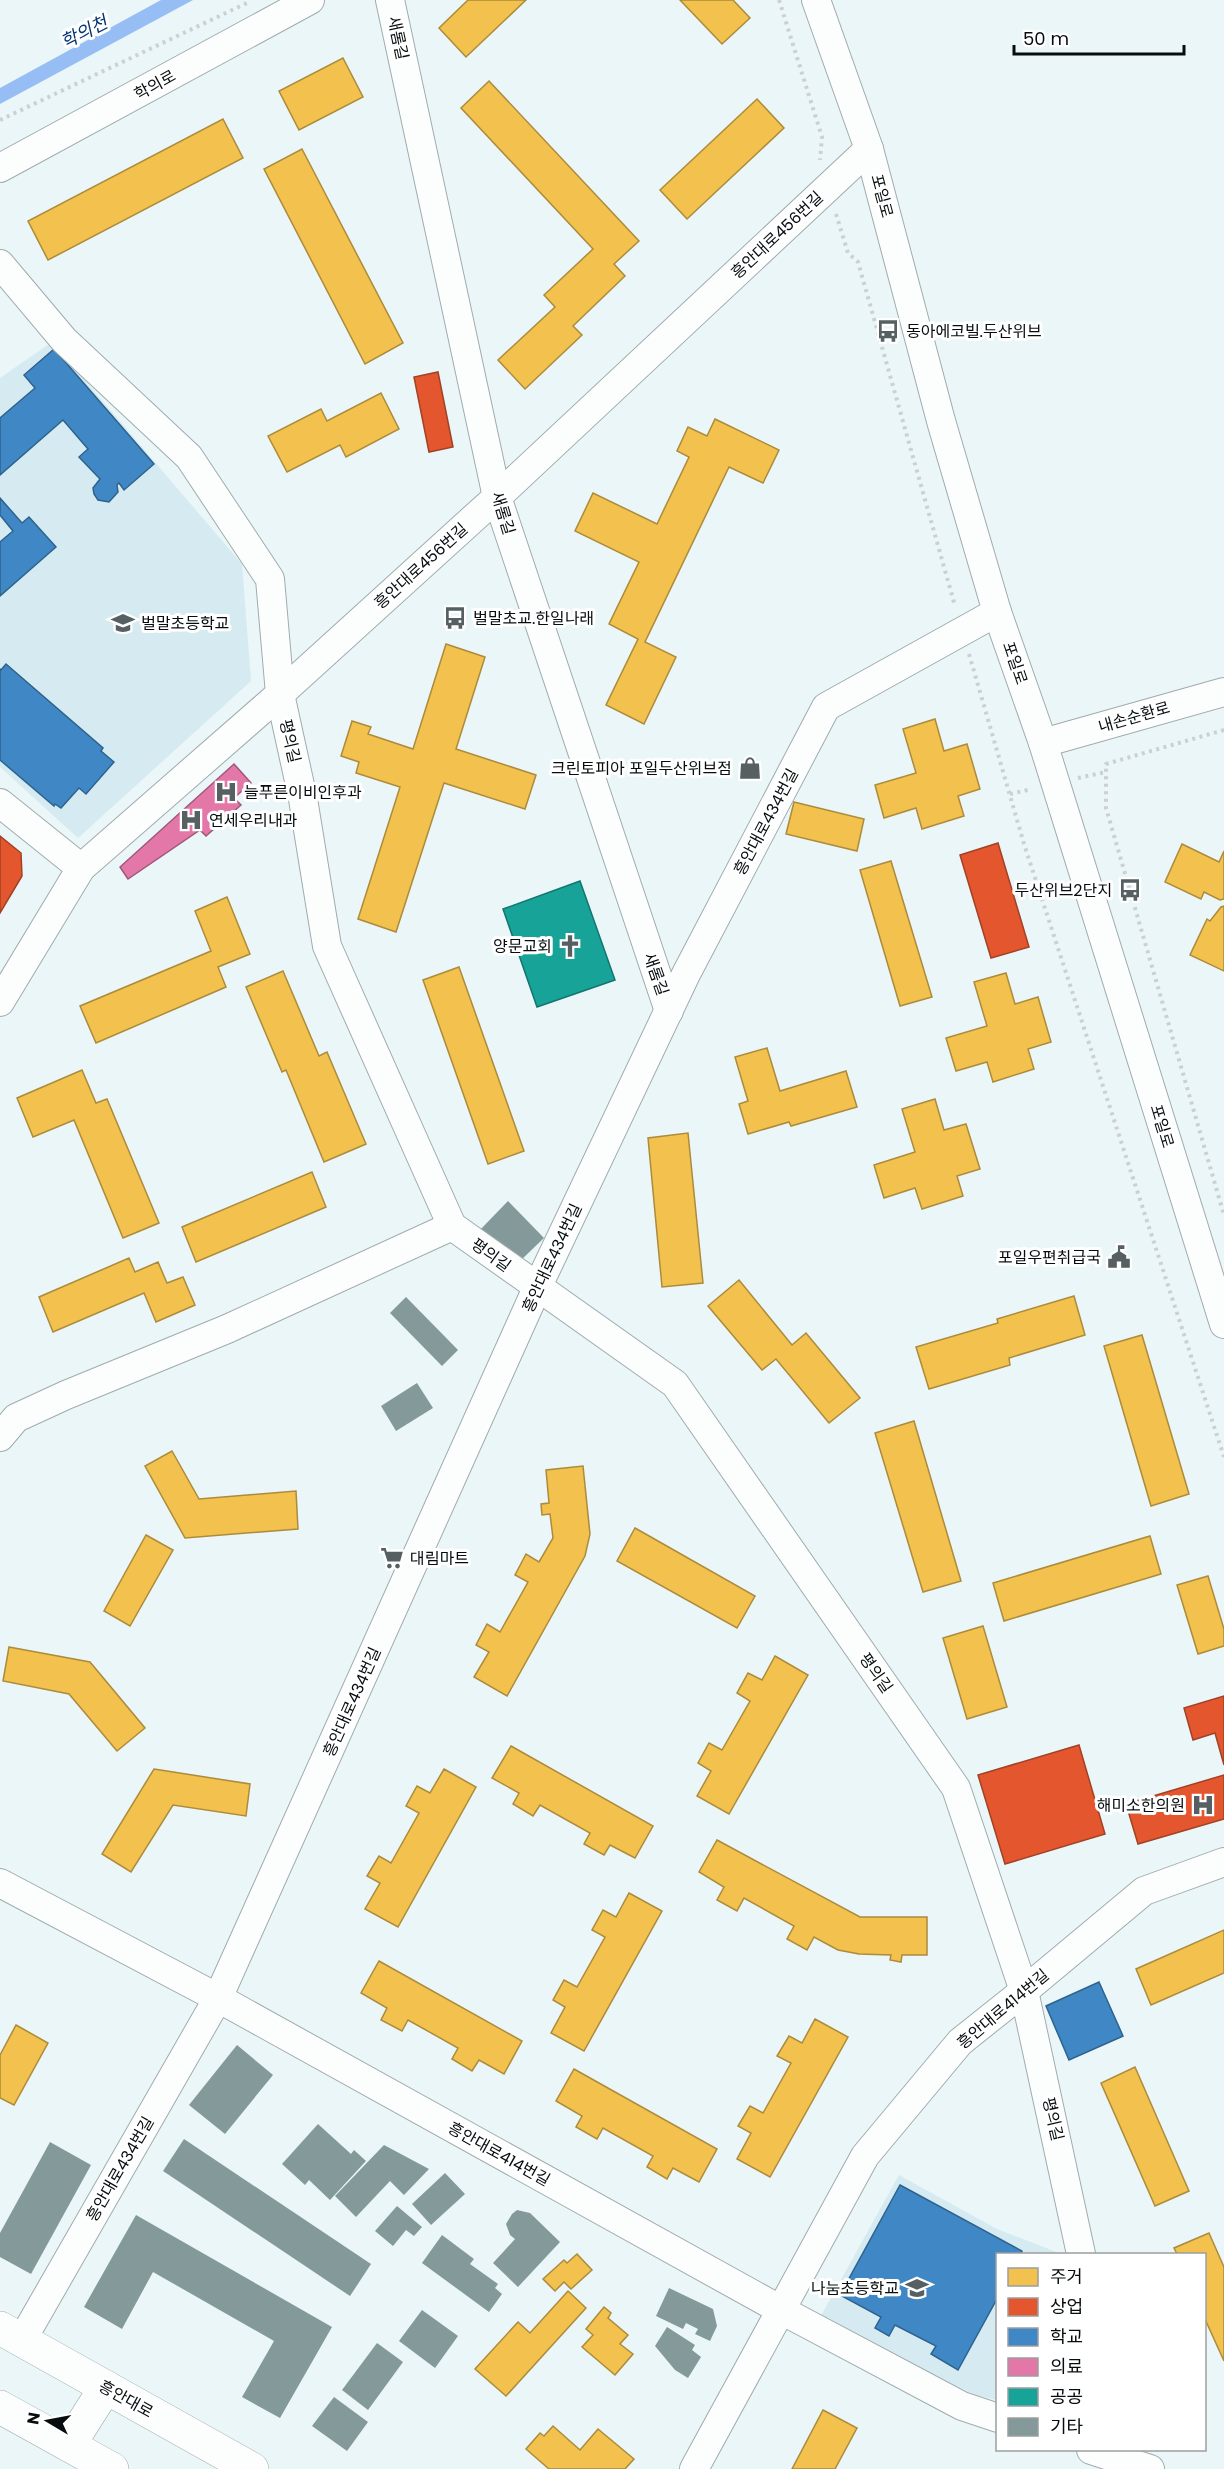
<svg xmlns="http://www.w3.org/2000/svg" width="1224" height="2469" font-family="Poppins,'Noto Sans KR',sans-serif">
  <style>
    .built { fill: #d6ebf1 }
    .water { fill: #96bdf4 }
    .homes { fill: #f2c14e; stroke: #ac8b3b; stroke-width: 1.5 }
    .shops { fill: #e4572e; stroke: #a24125; stroke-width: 1.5 }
    .schools { fill: #3f88c5; stroke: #2e638e; stroke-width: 1.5 }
    .health { fill: #e377a8; stroke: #a1577a; stroke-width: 1.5 }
    .public { fill: #17a398; stroke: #12766f; stroke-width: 1.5 }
    .building { fill: #849a9a }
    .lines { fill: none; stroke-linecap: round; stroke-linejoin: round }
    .minor-casing { stroke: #a1abad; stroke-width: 30 }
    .major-casing { stroke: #a1abad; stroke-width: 34 }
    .path { stroke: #ccd0d0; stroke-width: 4; stroke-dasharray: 3 4.5; stroke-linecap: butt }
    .minor { stroke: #fcfefe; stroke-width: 28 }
    .major { stroke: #fcfefe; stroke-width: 33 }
    .labels { text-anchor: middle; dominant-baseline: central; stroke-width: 6; stroke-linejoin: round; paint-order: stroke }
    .street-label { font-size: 16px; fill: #070d0f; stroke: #fff }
    .poi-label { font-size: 16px; fill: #070d0f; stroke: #fff; text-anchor: start }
    .water-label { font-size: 18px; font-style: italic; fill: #033476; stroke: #fff }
  </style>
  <rect width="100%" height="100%" fill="#eaf6f8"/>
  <g class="built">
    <path d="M 52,342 L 242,564 L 251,681 L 78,838 L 0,767 L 0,378 Z"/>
    <path d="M 899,2175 L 997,2229 L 1059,2253 L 1059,2254 L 998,2254 L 997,2400 L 976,2395 L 818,2321 Z"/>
  </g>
  <path class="water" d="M 161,0 L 193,0 L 0,104 L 0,88 Z"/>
  <g class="homes">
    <path d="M 468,0 L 526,0 L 466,57 L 439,28 Z"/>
    <path d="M 680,0 L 733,0 L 750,18 L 722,44 Z"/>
    <path d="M 343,58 L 363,97 L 299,130 L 279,91 Z"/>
    <path d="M 489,81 L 639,241 L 614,264 L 625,276 L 573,326 L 582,335 L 525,389 L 498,360 L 555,307 L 544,295 L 593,249 L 461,108 Z"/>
    <path d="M 757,99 L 784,128 L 687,219 L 660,190 Z"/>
    <path d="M 223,119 L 243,158 L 48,260 L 28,221 Z"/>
    <path d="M 302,149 L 403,343 L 365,364 L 264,169 Z"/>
    <path d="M 381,393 L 399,429 L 346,457 L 340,445 L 287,472 L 268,436 L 321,409 L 327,421 Z"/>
    <path d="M 715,419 L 779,450 L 763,483 L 729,467 L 645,642 L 676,657 L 644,724 L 606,705 L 638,639 L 609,624 L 639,562 L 575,531 L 593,493 L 657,524 L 689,457 L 677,451 L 688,427 L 707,436 Z"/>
    <path d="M 446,644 L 485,657 L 456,749 L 536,775 L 525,809 L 444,783 L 396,932 L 358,919 L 400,787 L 356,773 L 359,762 L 341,756 L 352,721 L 371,727 L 368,734 L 413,749 Z"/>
    <path d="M 935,719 L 944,751 L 967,744 L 980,789 L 958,796 L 964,816 L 922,829 L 916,808 L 884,818 L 875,785 L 916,773 L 903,729 Z"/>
    <path d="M 794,802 L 864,819 L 857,851 L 786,834 Z"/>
    <path d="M 1182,844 L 1219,862 L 1224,851 L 1224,899 L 1220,900 L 1204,892 L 1201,899 L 1165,882 Z"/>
    <path d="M 891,861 L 932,997 L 900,1006 L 860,870 Z"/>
    <path d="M 227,897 L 250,954 L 218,967 L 226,987 L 96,1043 L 80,1006 L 211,951 L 195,911 Z"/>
    <path d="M 1224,906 L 1224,971 L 1190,955 L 1207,919 L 1210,921 L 1221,907 Z"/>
    <path d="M 459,967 L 524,1151 L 488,1164 L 423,980 Z"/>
    <path d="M 283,971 L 319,1056 L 327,1052 L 366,1144 L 324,1162 L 286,1070 L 282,1072 L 246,987 Z"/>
    <path d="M 1006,973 L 1015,1004 L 1038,997 L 1051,1042 L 1028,1049 L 1034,1069 L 993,1082 L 987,1062 L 956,1071 L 946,1038 L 987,1026 L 974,982 Z"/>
    <path d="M 767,1048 L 780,1091 L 846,1071 L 857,1107 L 791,1126 L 789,1122 L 748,1134 L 739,1104 L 748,1101 L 735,1057 Z"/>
    <path d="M 82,1070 L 96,1103 L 107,1099 L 159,1223 L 123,1238 L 74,1120 L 33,1137 L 17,1098 Z"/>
    <path d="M 935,1099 L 944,1130 L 966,1124 L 980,1169 L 957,1176 L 963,1196 L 922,1209 L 915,1188 L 884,1198 L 874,1165 L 915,1152 L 902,1109 Z"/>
    <path d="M 688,1133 L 703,1283 L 662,1287 L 648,1138 Z"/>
    <path d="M 312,1172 L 326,1207 L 196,1262 L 182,1227 Z"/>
    <path d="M 129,1258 L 135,1272 L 158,1262 L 167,1283 L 183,1277 L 195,1305 L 156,1322 L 144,1293 L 53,1332 L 39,1297 Z"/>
    <path d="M 739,1280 L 792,1345 L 806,1333 L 860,1398 L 829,1423 L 776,1359 L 762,1370 L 708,1306 Z"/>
    <path d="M 1074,1296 L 1085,1335 L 1009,1358 L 1010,1365 L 929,1389 L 916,1347 L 998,1323 L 997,1319 Z"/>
    <path d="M 1142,1335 L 1189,1494 L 1151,1506 L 1104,1346 Z"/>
    <path d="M 914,1421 L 961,1581 L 923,1592 L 875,1433 Z"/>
    <path d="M 172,1451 L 199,1499 L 296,1491 L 298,1529 L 185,1538 L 145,1466 Z"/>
    <path d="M 583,1466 L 590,1534 L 585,1556 L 507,1696 L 474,1677 L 489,1652 L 476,1645 L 487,1624 L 500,1632 L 528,1582 L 515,1575 L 526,1554 L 539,1562 L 553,1538 L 550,1514 L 542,1515 L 541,1504 L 549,1503 L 546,1470 Z"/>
    <path d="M 635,1528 L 755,1596 L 737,1628 L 617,1561 Z"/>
    <path d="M 146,1535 L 173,1550 L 130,1626 L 104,1611 Z"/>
    <path d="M 1150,1536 L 1161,1574 L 1004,1621 L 993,1583 Z"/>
    <path d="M 1208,1576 L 1224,1629 L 1224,1646 L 1198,1654 L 1177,1585 Z"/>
    <path d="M 983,1626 L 1007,1707 L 967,1719 L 943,1638 Z"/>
    <path d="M 9,1647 L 90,1662 L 145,1728 L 117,1751 L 69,1694 L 3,1681 Z"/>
    <path d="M 775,1656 L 808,1675 L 729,1814 L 697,1796 L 711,1771 L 698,1763 L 709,1743 L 722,1750 L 750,1701 L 737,1693 L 748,1673 L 762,1680 Z"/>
    <path d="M 511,1746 L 653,1826 L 635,1858 L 610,1845 L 604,1855 L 584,1844 L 590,1833 L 540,1805 L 533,1816 L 513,1804 L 519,1793 L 492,1778 Z"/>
    <path d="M 154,1769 L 250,1784 L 246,1816 L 173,1805 L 131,1872 L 102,1854 Z"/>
    <path d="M 444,1769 L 476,1787 L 398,1927 L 365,1909 L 380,1883 L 367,1876 L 379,1856 L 391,1863 L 419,1813 L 406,1806 L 417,1786 L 430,1793 Z"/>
    <path d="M 717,1840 L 860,1917 L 927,1917 L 927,1955 L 902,1955 L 901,1962 L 890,1960 L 891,1955 L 859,1954 L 838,1950 L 814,1937 L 807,1950 L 787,1939 L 794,1926 L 744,1898 L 737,1911 L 717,1900 L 724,1887 L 699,1872 Z"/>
    <path d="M 629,1893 L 662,1911 L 584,2051 L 551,2033 L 565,2007 L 553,2000 L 564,1980 L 577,1987 L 605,1937 L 592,1930 L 603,1910 L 616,1917 Z"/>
    <path d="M 1224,1930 L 1224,1973 L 1151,2005 L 1136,1969 Z"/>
    <path d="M 379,1961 L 522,2041 L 504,2074 L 479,2060 L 472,2071 L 452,2059 L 458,2048 L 408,2020 L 402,2031 L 381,2020 L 387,2008 L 361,1993 Z"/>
    <path d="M 815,2019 L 848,2037 L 770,2177 L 737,2159 L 751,2133 L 738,2126 L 750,2106 L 763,2113 L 791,2063 L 777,2056 L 789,2036 L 802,2043 Z"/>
    <path d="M 16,2025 L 48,2043 L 14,2105 L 0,2098 L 0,2055 Z"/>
    <path d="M 1135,2067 L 1189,2191 L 1155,2206 L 1101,2083 Z"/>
    <path d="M 574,2069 L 717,2149 L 699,2182 L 673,2168 L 667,2179 L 647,2167 L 653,2156 L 603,2128 L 597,2139 L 576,2127 L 582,2116 L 556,2101 Z"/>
    <path d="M 1209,2233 L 1224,2267 L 1224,2361 L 1204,2317 L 1204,2254 L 1177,2254 L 1174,2248 Z"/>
    <path d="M 577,2254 L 592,2270 L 571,2289 L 564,2282 L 555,2291 L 543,2279 L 564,2260 L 567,2263 Z"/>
    <path d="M 568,2291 L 586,2308 L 506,2396 L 475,2369 L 518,2322 L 530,2333 Z"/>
    <path d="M 604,2307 L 611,2313 L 608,2318 L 628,2335 L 620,2344 L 633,2354 L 615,2375 L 582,2347 L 593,2335 L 586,2329 Z"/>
    <path d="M 823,2410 L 857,2428 L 835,2469 L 792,2469 Z"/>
    <path d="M 553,2426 L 580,2450 L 598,2429 L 634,2459 L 625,2469 L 549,2469 L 526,2449 L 540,2433 L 544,2436 Z"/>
  </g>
  <g class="shops">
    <path d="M 438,372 L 453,447 L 429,452 L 414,377 Z"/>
    <path d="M 0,836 L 21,853 L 22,876 L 0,913 Z"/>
    <path d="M 998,843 L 1029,947 L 991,958 L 960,855 Z"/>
    <path d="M 1224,1696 L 1224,1765 L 1215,1733 L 1193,1740 L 1184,1708 Z"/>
    <path d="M 1079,1745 L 1105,1834 L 1005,1864 L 978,1775 Z"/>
    <path d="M 1224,1775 L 1224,1819 L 1138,1844 L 1126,1804 Z"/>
  </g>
  <g class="schools">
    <path d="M 54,349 L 154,464 L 124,490 L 119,483 L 117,485 L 118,492 L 109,502 L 98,500 L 94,494 L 93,488 L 100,479 L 79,457 L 88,449 L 63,420 L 0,475 L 0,418 L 35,388 L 24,375 Z"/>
    <path d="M 0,498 L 22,523 L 29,517 L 56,547 L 0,596 L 0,542 L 13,531 L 0,515 Z"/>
    <path d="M 6,664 L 103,748 L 101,751 L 114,762 L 86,794 L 79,788 L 61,808 L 55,804 L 54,806 L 0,760 L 0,669 L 1,670 Z"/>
    <path d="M 1099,1982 L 1123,2036 L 1069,2060 L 1046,2006 Z"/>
    <path d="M 900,2185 L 1022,2251 L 1021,2254 L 998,2254 L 998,2297 L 958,2370 L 931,2354 L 936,2346 L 895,2325 L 889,2336 L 875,2328 L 881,2317 L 840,2295 Z"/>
  </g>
  <path class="health" d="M 234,764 L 251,783 L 234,798 L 241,805 L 206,836 L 200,830 L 128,879 L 120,867 Z"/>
  <path class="public" d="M 580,881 L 615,980 L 537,1007 L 503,909 Z"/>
  <g class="building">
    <path d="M 508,1201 L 544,1238 L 520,1261 L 478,1232 Z"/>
    <path d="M 406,1297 L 458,1350 L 442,1366 L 390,1313 Z"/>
    <path d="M 417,1383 L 433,1408 L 396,1431 L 381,1406 Z"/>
    <path d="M 237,2045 L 273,2075 L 225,2134 L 189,2105 Z"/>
    <path d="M 318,2124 L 351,2154 L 354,2150 L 366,2161 L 330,2200 L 309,2180 L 305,2185 L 282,2164 Z"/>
    <path d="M 184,2139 L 371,2264 L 350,2296 L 163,2171 Z"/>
    <path d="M 50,2142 L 91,2165 L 31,2274 L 0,2257 L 0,2233 Z"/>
    <path d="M 384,2145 L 429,2169 L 404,2195 L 390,2181 L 356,2217 L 335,2196 Z"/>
    <path d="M 445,2173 L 465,2194 L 431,2225 L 412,2204 Z"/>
    <path d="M 397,2206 L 422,2227 L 414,2236 L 406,2230 L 393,2246 L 375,2231 Z"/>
    <path d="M 517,2210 L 530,2213 L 560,2242 L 518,2287 L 493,2263 L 515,2239 L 510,2235 L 506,2224 L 512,2214 Z"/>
    <path d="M 136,2215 L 332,2327 L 280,2418 L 242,2397 L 274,2341 L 153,2272 L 122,2329 L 84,2307 Z"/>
    <path d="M 442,2235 L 474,2259 L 470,2264 L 498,2284 L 495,2288 L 502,2294 L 489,2312 L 422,2263 Z"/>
    <path d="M 669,2288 L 713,2309 L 717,2326 L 710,2341 L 695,2334 L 698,2329 L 686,2323 L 683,2329 L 656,2316 Z"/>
    <path d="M 422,2310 L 458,2336 L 435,2368 L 399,2341 Z"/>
    <path d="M 667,2327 L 695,2345 L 692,2350 L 701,2357 L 688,2378 L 675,2370 L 655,2346 Z"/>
    <path d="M 377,2343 L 403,2362 L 368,2410 L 342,2390 Z"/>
    <path d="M 334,2397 L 368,2422 L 347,2451 L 312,2426 Z"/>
  </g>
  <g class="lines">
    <g class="minor-casing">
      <g id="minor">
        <path d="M 390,0 L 497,497 L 669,1011"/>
        <path d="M 816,0 L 869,149 L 941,421 L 997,612 L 1043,743 L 1224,1324"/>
        <path d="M 0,168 L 310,0"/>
        <path d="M 0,264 L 64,340 L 189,457 L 270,579 L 280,694 L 303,799 L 327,946 L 452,1226 L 675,1384 L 956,1788 L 1024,1991 L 1081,2254"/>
        <path d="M 1043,743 L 1224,692"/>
        <path d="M 0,803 L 81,868"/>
        <path d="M 0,1002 L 81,868 L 280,694 L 497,497 L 869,149"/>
        <path d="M 0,1437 L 16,1418 L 66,1395 L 227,1329 L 452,1226"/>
        <path d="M 0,1883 L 218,1998 L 781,2310 L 962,2406 L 998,2418"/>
        <path d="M 22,2340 L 218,1998 L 537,1288 L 686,974 L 826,707 L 997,612"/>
        <path d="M 1091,2450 L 1150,2469"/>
        <path d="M 694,2469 L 865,2156 L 960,2042 L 1024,1991 L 1144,1891 L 1224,1862"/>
      </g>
    </g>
    <g class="major-casing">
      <g id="major">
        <path d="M 0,2328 L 252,2469"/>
        <path d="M 0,2407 L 112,2469"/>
        <path d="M 69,2445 L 106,2387"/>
      </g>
    </g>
    <g class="path">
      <path d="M 779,0 L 822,137 L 820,160"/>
      <path d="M 0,120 L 249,2"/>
      <path d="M 836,214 L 848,253 L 858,262 L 955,606"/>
      <path d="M 969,654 L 1024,844 L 1224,1457"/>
      <path d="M 1224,730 L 1106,764 L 1106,808 L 1224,1215"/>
      <path d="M 1078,778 L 1106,772"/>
      <path d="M 1010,794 L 1032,789"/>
    </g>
    <use href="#minor" class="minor"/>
    <use href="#major" class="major"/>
  </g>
  <defs>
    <g id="bus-bare" transform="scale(1.8)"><path d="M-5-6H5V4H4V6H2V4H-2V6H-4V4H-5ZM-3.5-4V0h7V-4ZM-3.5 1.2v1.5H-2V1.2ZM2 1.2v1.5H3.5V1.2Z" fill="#565f61" stroke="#fff" stroke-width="2.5" paint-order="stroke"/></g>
    <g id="school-bare" transform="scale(1.8)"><path d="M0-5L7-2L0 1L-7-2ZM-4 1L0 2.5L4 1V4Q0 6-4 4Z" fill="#565f61" stroke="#fff" stroke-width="2.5" paint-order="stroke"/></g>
    <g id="shop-bare" transform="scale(1.8)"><path d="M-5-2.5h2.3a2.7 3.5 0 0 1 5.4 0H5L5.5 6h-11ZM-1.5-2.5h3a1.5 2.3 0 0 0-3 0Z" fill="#565f61" stroke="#fff" stroke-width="2.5" paint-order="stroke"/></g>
    <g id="hospital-bare" transform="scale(1.8)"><path d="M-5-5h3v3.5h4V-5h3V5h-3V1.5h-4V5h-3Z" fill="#565f61" stroke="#fff" stroke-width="2.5" paint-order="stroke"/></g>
    <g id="church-bare" transform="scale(1.8)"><path d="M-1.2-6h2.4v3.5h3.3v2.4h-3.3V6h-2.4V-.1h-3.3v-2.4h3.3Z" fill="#565f61" stroke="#fff" stroke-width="2.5" paint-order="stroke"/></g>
    <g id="civic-bare" transform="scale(1.8)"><path d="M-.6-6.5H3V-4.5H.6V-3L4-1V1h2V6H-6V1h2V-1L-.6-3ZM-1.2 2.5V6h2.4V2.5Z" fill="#565f61" stroke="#fff" stroke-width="2.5" paint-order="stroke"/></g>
    <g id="supermarket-bare" transform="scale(1.8)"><path d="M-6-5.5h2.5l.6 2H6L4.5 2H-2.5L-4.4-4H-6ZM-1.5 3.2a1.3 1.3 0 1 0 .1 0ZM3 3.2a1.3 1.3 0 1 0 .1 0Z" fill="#565f61" stroke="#fff" stroke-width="2.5" paint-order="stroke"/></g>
  </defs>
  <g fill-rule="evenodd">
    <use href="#bus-bare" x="888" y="331"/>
    <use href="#bus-bare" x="455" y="618"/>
    <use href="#school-bare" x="123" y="623"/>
    <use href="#shop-bare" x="750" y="768"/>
    <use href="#hospital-bare" x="226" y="792"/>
    <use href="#hospital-bare" x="191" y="820"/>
    <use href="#bus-bare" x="1130" y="890"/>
    <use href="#church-bare" x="570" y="946"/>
    <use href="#civic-bare" x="1119" y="1257"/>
    <use href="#supermarket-bare" x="392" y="1558"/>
    <use href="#hospital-bare" x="1203" y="1805"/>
    <use href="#school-bare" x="917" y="2288"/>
  </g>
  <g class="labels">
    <g class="street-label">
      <text transform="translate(398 38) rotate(78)">새롬길</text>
      <text transform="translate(155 85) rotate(-29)">학의로</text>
      <text transform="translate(882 196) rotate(75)">포일로</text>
      <text transform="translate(777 235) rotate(-43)">흥안대로456번길</text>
      <text transform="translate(503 513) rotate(73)">새롬길</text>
      <text transform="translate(421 566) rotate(-42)">흥안대로456번길</text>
      <text transform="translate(1015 663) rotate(71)">포일로</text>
      <text transform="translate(1134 717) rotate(-16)">내손순환로</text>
      <text transform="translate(290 741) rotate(77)">평의길</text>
      <text transform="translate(766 822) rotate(-62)">흥안대로434번길</text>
      <text transform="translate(656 974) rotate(71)">새롬길</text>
      <text transform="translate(1162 1126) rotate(73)">포일로</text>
      <text transform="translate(491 1255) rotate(36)">평의길</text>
      <text transform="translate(552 1258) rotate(-65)">흥안대로434번길</text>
      <text transform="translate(876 1673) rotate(55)">평의길</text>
      <text transform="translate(352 1702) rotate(-66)">흥안대로434번길</text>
      <text transform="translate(1003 2009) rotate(-40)">흥안대로414번길</text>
      <text transform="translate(1053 2119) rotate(77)">평의길</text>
      <text transform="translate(499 2154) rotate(29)">흥안대로414번길</text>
      <text transform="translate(120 2169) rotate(-60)">흥안대로434번길</text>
      <text transform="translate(126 2399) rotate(29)">흥안대로</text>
    </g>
    <g class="poi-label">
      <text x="906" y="331">동아에코빌.두산위브</text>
      <text x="473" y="618">벌말초교.한일나래</text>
      <text x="141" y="623">벌말초등학교</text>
      <text x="732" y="768" text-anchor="end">크린토피아 포일두산위브점</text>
      <text x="244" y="792">늘푸른이비인후과</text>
      <text x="209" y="820">연세우리내과</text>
      <text x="1112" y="890" text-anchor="end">두산위브2단지</text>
      <text x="552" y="946" text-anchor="end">양문교회</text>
      <text x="1101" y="1257" text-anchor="end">포일우편취급국</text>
      <text x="410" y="1558">대림마트</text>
      <text x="1185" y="1805" text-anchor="end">해미소한의원</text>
      <text x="899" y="2288" text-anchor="end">나눔초등학교</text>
    </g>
    <g class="water-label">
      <text transform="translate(84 32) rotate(-27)">학의천</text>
    </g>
  </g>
  <rect x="996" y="2253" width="210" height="198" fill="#ffffff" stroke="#9c9e9f" stroke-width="1.5"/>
  <rect x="1008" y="2268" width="30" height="18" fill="#f2c14e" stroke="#9c9e9f" stroke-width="1.5"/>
  <text x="1050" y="2283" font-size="18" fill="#070d0f">주거</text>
  <rect x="1008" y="2298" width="30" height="18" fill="#e4572e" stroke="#9c9e9f" stroke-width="1.5"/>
  <text x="1050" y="2313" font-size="18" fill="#070d0f">상업</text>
  <rect x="1008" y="2328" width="30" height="18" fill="#3f88c5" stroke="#9c9e9f" stroke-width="1.5"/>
  <text x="1050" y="2343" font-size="18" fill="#070d0f">학교</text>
  <rect x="1008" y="2358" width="30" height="18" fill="#e377a8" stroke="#9c9e9f" stroke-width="1.5"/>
  <text x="1050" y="2373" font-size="18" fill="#070d0f">의료</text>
  <rect x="1008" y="2388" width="30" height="18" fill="#17a398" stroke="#9c9e9f" stroke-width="1.5"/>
  <text x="1050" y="2403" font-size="18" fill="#070d0f">공공</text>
  <rect x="1008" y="2418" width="30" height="18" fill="#849a9a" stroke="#9c9e9f" stroke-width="1.5"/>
  <text x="1050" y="2433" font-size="18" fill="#070d0f">기타</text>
  <g transform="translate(48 2421) rotate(280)" stroke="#ffffff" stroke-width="4.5" paint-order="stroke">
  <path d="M0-4.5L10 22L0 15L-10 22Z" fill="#070d0f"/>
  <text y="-9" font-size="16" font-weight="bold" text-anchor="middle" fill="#070d0f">N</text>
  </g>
  <path d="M1014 45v9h170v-9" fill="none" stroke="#070d0f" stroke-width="3"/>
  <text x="1023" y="45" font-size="18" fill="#070d0f" stroke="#ffffff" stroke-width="4.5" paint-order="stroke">50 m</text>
</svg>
